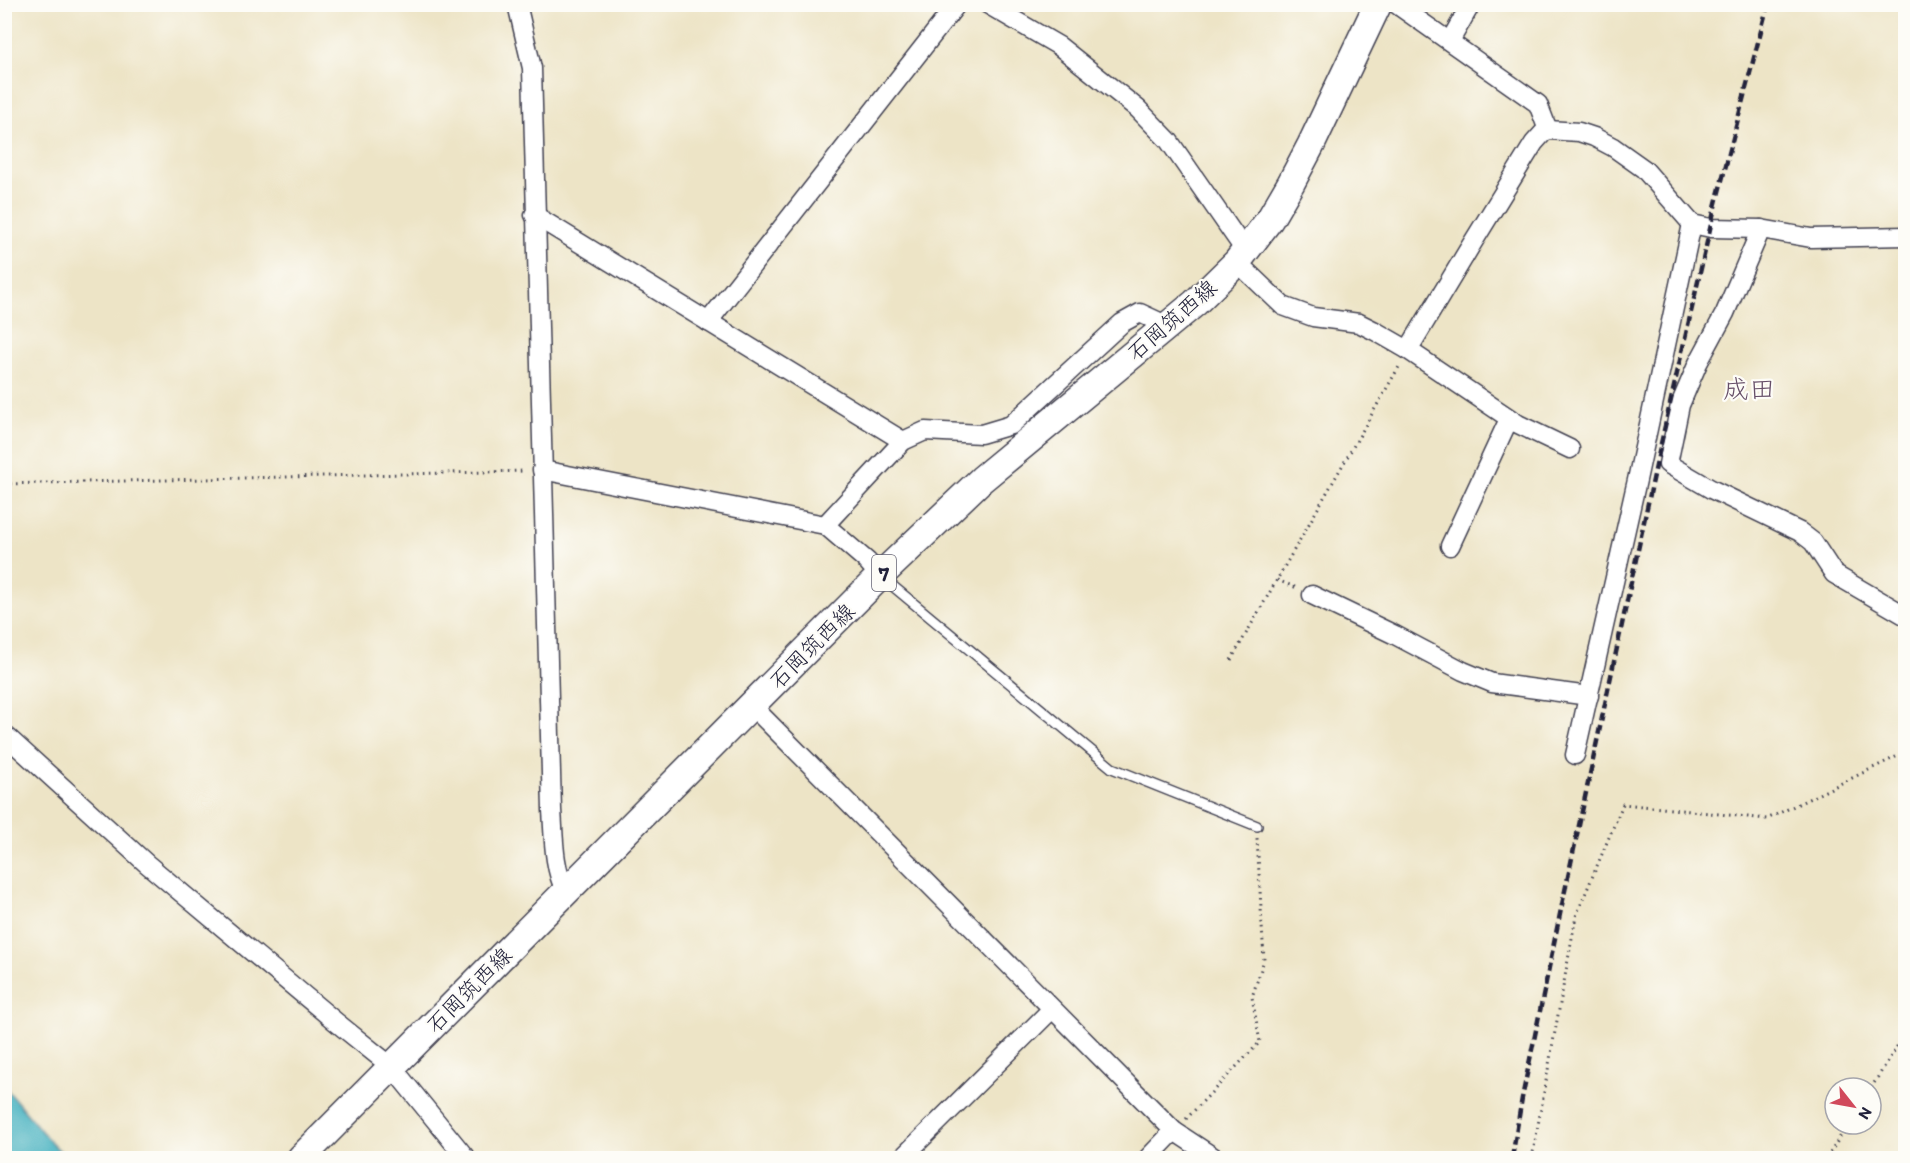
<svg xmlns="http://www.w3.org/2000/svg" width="1910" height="1163" font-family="Itim,'Klee One',sans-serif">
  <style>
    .water { fill: #44b1c0; stroke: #336a7e; stroke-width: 1.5 }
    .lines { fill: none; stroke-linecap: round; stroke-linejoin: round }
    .service-casing { stroke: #403f50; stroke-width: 12 }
    .minor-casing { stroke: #403f50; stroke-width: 21 }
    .primary-casing { stroke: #403f50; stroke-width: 30 }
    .path { stroke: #403f50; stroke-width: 3; stroke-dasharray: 1.5 4.5; stroke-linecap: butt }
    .service { stroke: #fff; stroke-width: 9 }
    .minor { stroke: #fff; stroke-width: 18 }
    .primary { stroke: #fff; stroke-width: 27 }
    .rail { stroke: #22223b; stroke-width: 4.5; stroke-dasharray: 9 4.5; stroke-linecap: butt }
    .labels { text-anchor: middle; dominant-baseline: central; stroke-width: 4.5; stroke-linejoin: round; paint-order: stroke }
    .shield { fill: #fdfcf7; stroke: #646373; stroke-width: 1.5 }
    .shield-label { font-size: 21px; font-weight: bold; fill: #22223b }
    .street-label { font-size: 22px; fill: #22223b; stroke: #fdfcf7 }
    .quarter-label { font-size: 26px; fill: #664e68; stroke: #fdfcf7 }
  </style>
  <rect width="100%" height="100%" fill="#fdfcf7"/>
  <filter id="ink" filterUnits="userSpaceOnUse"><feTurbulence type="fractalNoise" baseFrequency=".0167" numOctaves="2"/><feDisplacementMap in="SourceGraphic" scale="12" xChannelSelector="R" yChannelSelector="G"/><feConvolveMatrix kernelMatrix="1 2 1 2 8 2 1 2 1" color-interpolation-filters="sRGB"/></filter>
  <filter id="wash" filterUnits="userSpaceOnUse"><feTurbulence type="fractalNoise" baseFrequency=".008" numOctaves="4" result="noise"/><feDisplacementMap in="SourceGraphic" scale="24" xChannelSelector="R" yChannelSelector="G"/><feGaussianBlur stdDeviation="1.35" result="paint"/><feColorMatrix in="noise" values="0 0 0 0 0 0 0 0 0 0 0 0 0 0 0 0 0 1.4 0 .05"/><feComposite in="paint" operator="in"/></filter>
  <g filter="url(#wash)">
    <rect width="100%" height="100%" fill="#ede4c6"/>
    <path class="water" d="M 4,1086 L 47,1138 L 67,1158 L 5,1158 Z"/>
  </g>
  <g filter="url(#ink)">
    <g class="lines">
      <g class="service-casing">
        <path id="service" d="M 883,578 L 1112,768 L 1257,826"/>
      </g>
      <g class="minor-casing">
        <g id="minor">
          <path d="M 517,4 L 532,68 L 552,810 C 554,838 553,867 566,893"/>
          <path d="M 987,4 L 1059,46 L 1138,109 L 1169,141 L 1246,252"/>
          <path d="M 1396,4 L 1538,104 L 1548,130"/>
          <path d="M 1450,41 L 1471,4"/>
          <path d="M 534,215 L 903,441"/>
          <path d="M 1761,229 L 1725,313 L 1698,363 L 1680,405 L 1668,464 L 1711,489 L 1800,532 L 1813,542 L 1834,574 L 1906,616"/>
          <path d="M 1237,262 L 1283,306 L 1313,317 L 1359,323 L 1375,331 L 1408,350 L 1518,424 L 1570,449"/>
          <path d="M 708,322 L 957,4"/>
          <path d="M 1408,350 L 1470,247 L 1534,143 L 1543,133 L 1548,130 L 1579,132 L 1594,137 L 1613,147 L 1644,169 L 1692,224 L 1711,228 L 1761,229 L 1811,238 L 1906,236"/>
          <path d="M 542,470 L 825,525 L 867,561 L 880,576"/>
          <path d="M 825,525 L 903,441 L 925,431 L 981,434 L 1011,425 L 1122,323 L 1140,313 L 1168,326"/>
          <path d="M 1450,546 L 1509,419"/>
          <path d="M 1312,595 L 1395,635 L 1463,671 L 1492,683 L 1589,696"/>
          <path d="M 752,706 L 1174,1131 L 1215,1158"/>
          <path d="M 4,734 L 147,864 L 336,1022 L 392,1067 L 466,1158"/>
          <path d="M 1575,755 L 1637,480 L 1692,224"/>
          <path d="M 902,1158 L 1052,1009"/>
          <path d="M 1148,1158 L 1174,1131"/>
        </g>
      </g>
      <g class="primary-casing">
        <path id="primary" d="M 301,1158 L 880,576 L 982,479 L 1195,303 L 1237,262 L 1270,219 L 1291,183 L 1311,145 L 1378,4"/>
      </g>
      <g class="path">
        <path d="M 4,484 L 525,471"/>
        <path d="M 1277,580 L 1297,588"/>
        <path d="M 1231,660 L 1400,365"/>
        <path d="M 1871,1088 L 1906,1032"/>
        <path d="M 1186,1119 L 1260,1042 L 1252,997 L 1264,960 L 1257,838"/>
        <path d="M 1532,1158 L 1576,916 L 1623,804 L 1767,819 L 1906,752"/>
        <path d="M 1827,1158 L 1848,1124"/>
      </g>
      <use href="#service" class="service"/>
      <use href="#minor" class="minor"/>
      <use href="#primary" class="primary"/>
      <path class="rail" d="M 1512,1158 L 1522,1098 L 1560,914 L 1657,461 L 1715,207 L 1768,4"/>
    </g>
  </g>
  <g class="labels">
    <rect class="shield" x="872" y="555" width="24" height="36" rx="4.5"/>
    <g class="shield-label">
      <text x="884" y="573">7</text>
    </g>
    <g class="street-label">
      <text transform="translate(1172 320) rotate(-41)">石岡筑西線</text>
      <text transform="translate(812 646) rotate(-45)">石岡筑西線</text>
      <text transform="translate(469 990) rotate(-45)">石岡筑西線</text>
    </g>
    <g class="quarter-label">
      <text x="1749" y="389">成田</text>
    </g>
  </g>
  <rect width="1910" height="1163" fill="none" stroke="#fdfcf7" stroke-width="24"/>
  <g transform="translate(1853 1106) rotate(121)"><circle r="28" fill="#fdfcf7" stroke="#a5a5ac" stroke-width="1.5"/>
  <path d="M0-4.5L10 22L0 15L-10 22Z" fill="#d1495b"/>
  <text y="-9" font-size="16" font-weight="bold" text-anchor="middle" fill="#22223b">N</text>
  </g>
</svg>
